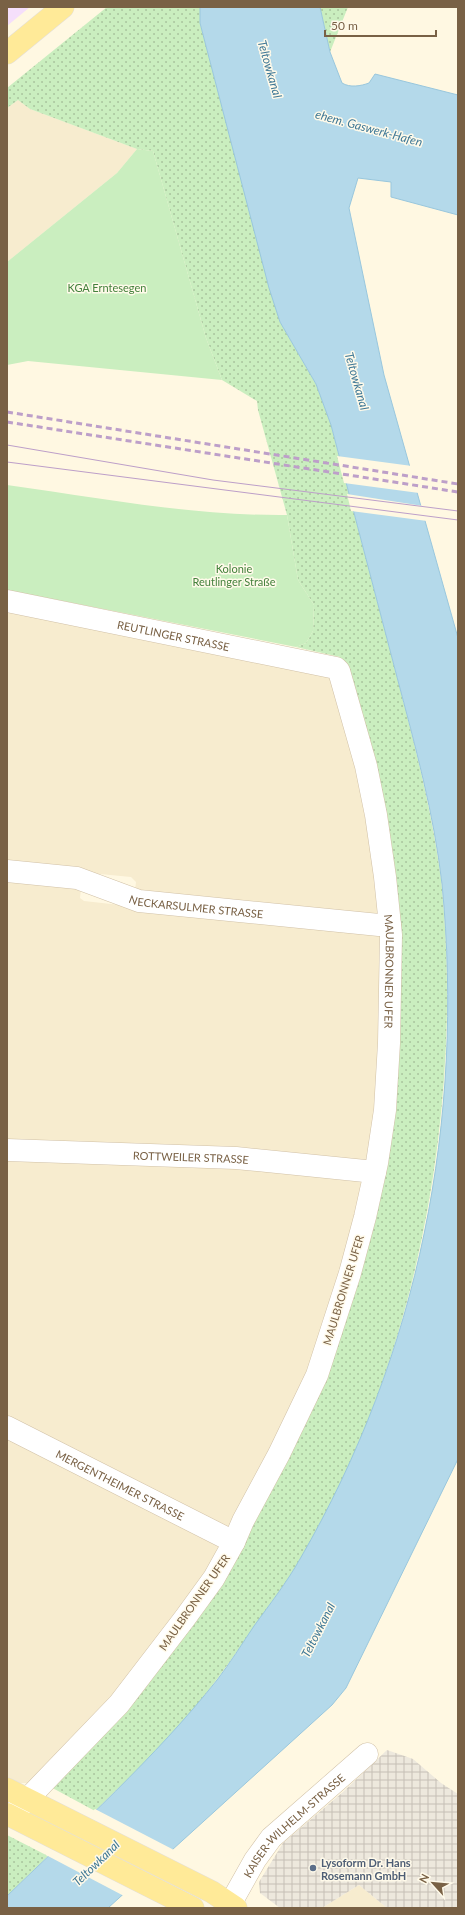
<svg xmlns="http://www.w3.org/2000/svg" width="465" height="1915" font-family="Lato,sans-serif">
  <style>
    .residential { fill: #f7eccf }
    .industrial { fill: url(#industrial-grid) }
    .education { fill: #f5dffb }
    .grass { fill: url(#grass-dots) }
    .garden { fill: #caeebf }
    .water { fill: #b4d9ea; stroke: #99c7dd }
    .pier { fill: #fff8e2 }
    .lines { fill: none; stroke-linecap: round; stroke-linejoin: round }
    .minor-casing { stroke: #d1c1a7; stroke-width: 23 }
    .major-casing { stroke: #e4dfda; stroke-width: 23 }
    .minor { stroke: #fff; stroke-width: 22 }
    .major { stroke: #ffea98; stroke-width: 22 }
    .tram { stroke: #bd9fc9; stroke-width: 1 }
    .rail { stroke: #bd9fc9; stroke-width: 3; stroke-dasharray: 6 4; stroke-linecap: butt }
    .service-dot { fill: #5c6f8a; stroke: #fffaea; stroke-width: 1.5 }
    .labels { text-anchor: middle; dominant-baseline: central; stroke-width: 3; stroke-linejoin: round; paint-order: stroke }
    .park-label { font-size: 11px; fill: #44813c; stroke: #fffaea }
    .street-label { font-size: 11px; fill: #796145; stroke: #fffaea }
    .service-label { font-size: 11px; font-weight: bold; fill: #4e5e75; stroke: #fffaea; text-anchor: start }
    .water-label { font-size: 12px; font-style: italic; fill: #3f7896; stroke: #fffaea }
  </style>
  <defs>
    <pattern id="industrial-grid" width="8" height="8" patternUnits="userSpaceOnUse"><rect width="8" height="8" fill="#ede8dd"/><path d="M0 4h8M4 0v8" fill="none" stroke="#c5bfb5"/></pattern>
    <pattern id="grass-dots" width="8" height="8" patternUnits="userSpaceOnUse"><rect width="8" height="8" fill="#caeebf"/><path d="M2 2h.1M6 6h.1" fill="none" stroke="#a9c49d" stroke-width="1.8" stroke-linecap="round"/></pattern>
  </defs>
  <rect width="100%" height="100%" fill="#fff8e2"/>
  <g class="residential">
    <path d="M 18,100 L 30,109 L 137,149 L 117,173 L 7,262 L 7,108 Z"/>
    <path d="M 7,606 L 329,672 L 347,721 L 384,916 L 135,891 L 136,882 L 131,877 L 7,865 Z"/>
    <path d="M 7,876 L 81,888 L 80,898 L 84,901 L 384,934 L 372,1163 L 7,1145 Z"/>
    <path d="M 7,1156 L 365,1176 L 331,1319 L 233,1531 L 7,1421 Z"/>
    <path d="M 7,1433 L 224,1546 L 122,1691 L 29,1783 L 18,1783 L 7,1778 Z"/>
    <path d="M 359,1885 L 387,1908 L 322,1908 Z"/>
  </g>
  <path class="industrial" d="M 387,1750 L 413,1759 L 441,1783 L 458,1794 L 458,1908 L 387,1908 L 359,1885 L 322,1908 L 280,1908 L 260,1893 L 259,1882 L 283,1843 L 343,1792 Z"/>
  <path class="education" d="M 7,7 L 30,7 L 7,26 Z"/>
  <g class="grass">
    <path d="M 107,7 L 200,7 L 200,23 L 280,322 L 316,384 L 331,425 C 351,503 372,580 392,658 C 411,731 431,804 441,879 C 465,1105 417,1366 299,1561 C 288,1580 274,1598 261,1617 C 234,1656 207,1695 175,1731 C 150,1759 121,1785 95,1811 L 47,1785 L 229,1564 L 362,1239 L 393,951 L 338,661 L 340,657 L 296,647 L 306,643 L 313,631 L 314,605 L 298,580 L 287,515 L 258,410 L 257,401 L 222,380 L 206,338 L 153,151 L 137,149 L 30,109 L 18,100 L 7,108 L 7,88 Z"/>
    <path d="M 320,7 L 348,7 L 330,52 Z"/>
    <path d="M 7,1835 L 48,1856 L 7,1896 Z"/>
  </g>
  <g class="garden">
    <path d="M 137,149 L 153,151 L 206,338 L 222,380 L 28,361 L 7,365 L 7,262 L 117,173 Z"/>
    <path d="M 7,485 C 100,498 193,516 287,515 L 298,580 L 314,605 L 313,631 L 306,643 L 296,647 L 7,590 Z"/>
  </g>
  <path class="water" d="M 200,7 L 320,7 L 330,52 L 342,83 C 350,88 361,86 369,83 L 375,74 L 458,95 L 458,215 L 391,197 L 391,182 L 358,178 L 349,208 L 384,375 L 458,638 L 458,1459 L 346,1688 L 332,1705 L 108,1908 L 7,1908 L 7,1896 C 79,1826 155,1758 217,1680 C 230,1663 242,1644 254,1626 C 270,1604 287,1582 300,1559 C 419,1354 465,1120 442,884 C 434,814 415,745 397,677 C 375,593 353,509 331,425 L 316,384 L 280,322 L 269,288 L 200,23 Z"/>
  <g class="pier">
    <path d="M 337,456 L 412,466 L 419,493 L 344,483 Z"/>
    <path d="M 347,494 L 423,506 L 427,521 L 351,511 Z"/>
    <path d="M 95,1809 L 174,1850 L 124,1896 L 46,1855 Z"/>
  </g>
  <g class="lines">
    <g class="minor-casing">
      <g id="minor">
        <path id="s1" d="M 7,601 L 336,668 L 339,671 L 366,766 L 376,815 L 385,877 L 391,935 L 389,1043 L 385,1110 L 377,1163 L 365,1217 L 350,1273 L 317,1375 L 279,1454 L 243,1521 L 234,1542 L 214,1578 L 185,1618 L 119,1704 L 15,1812"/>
        <path id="s2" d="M 7,871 L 77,878 L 139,901 L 379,925 L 390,925"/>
        <path id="s3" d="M 7,1150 L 236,1158 L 375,1172"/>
        <path id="s4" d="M 7,1427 L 234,1542"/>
        <path id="s5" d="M 228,1908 L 255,1860 L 271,1838 L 367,1754"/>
      </g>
    </g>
    <g class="major-casing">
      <g id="major">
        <path d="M 7,53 L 63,7"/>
        <path d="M 7,1789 L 212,1892 L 236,1908"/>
        <path d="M 7,1814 L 193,1908"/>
      </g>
    </g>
    <use href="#minor" class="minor"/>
    <use href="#major" class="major"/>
    <g class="tram">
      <path d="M 7,445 L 213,480 L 458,511"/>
      <path d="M 7,462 L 458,520"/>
    </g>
    <g class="rail">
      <path d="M 7,412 L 458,484"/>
      <path d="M 7,422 L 458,492"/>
    </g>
  </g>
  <circle class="service-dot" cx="313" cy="1868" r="4"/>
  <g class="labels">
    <g class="park-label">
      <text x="107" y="287">KGA Erntesegen</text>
      <text x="234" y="568">Kolonie<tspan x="234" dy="13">Reutlinger Straße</tspan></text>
    </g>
    <g class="street-label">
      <text stroke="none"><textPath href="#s1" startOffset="170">REUTLINGER STRASSE</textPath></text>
      <text stroke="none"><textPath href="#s2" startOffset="194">NECKARSULMER STRASSE</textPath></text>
      <text stroke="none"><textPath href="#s1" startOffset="646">MAULBRONNER UFER</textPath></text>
      <text stroke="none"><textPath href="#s3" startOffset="184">ROTTWEILER STRASSE</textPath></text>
      <text transform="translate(343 1290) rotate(-73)">MAULBRONNER UFER</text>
      <text stroke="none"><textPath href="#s4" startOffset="127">MERGENTHEIMER STRASSE</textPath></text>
      <text transform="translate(194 1602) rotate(-55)">MAULBRONNER UFER</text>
      <text stroke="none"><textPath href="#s5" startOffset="107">KAISER-WILHELM-STRASSE</textPath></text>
    </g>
    <g class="service-label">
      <text x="321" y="1862">Lysoform Dr. Hans<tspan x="321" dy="13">Rosemann GmbH</tspan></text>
    </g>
    <g class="water-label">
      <text transform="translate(270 69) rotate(74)">Teltowkanal</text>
      <text transform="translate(369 128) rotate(15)">ehem. Gaswerk-Hafen</text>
      <text transform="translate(357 381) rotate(74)">Teltowkanal</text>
      <text transform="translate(318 1630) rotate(-63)">Teltowkanal</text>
      <text transform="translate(96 1863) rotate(-44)">Teltowkanal</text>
    </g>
  </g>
  <rect width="465" height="1915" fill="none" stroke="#796145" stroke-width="16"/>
  <g transform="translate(433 1883) rotate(297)" stroke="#fffaea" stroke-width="3" paint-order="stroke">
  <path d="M0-3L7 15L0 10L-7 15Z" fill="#796145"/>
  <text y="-6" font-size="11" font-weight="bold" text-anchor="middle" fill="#796145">N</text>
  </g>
  <path d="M325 30v6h111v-6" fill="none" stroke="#796145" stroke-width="2"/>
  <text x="331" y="30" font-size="12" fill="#796145" stroke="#fffaea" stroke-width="3" paint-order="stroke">50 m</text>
</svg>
